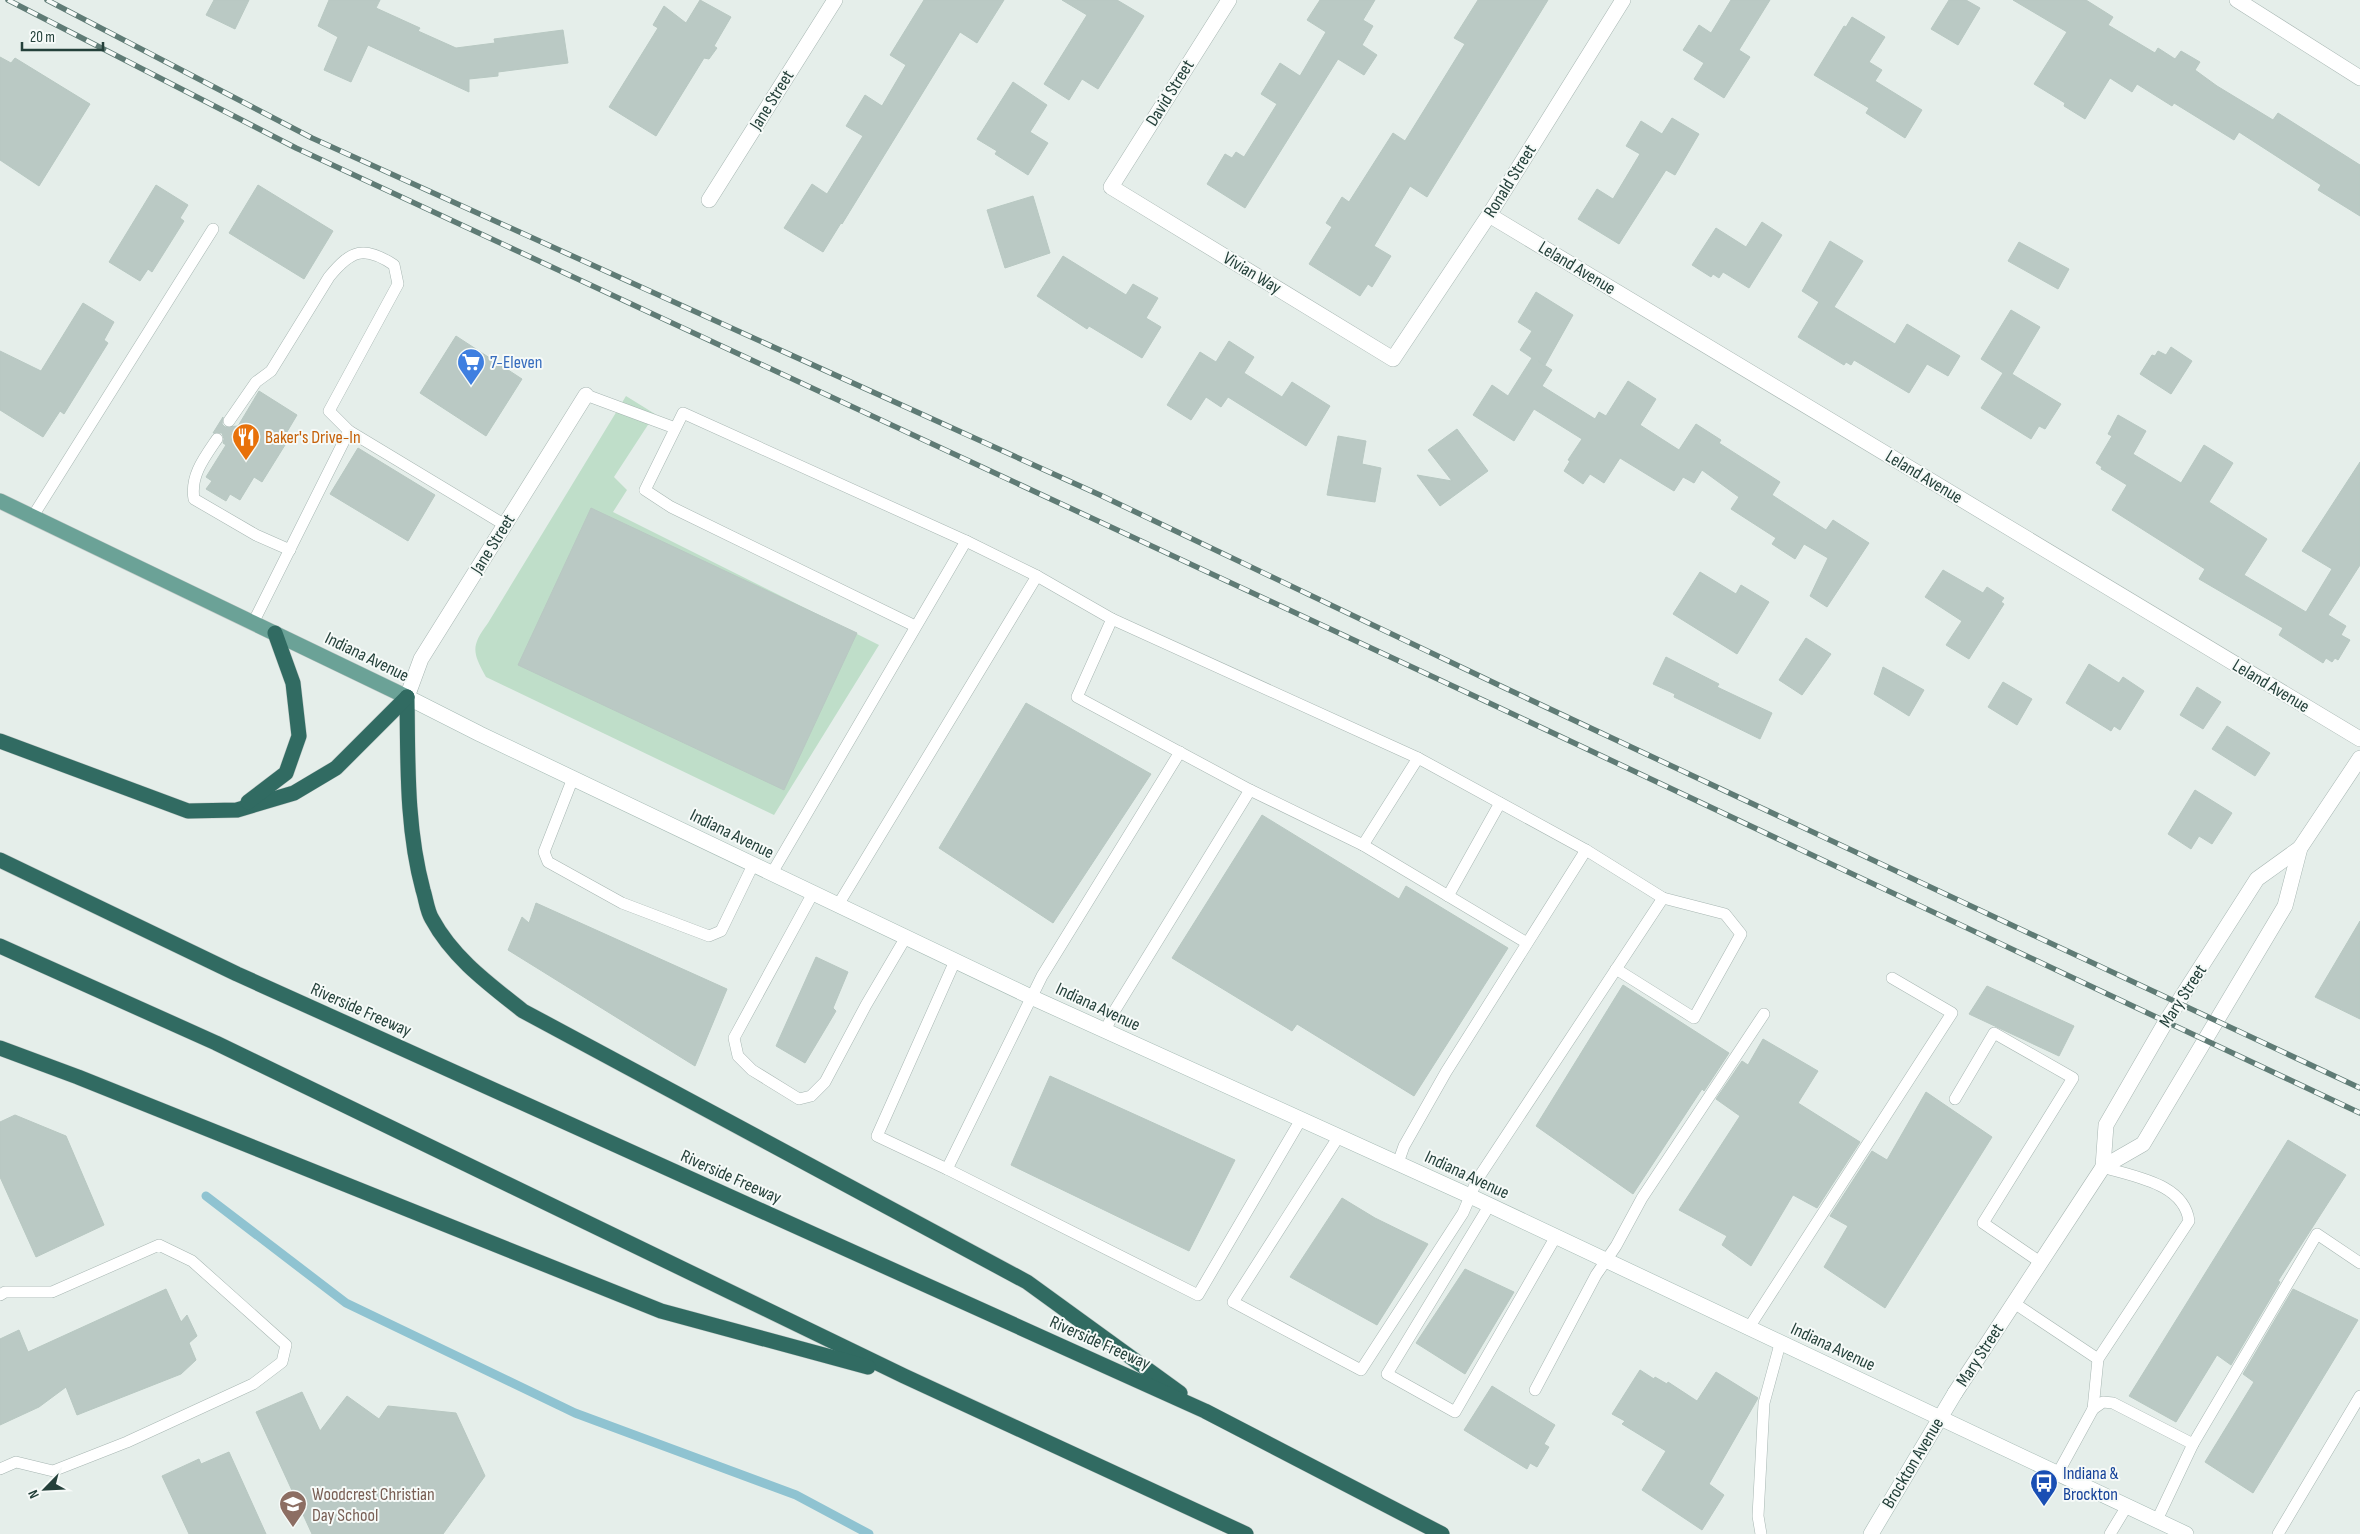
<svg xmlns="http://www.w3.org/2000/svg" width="2360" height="1534" font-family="'Sofia Sans Condensed',sans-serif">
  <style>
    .green { fill: #bfdec9 }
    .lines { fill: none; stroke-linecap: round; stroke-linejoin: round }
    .stream { stroke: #8fc3d1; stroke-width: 9 }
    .building { fill: #bac9c4; stroke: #b8c8c2 }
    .service-casing { stroke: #a7b6b2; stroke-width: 12 }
    .minor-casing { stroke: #a7b6b2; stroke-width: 16 }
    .tertiary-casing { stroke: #a7b6b2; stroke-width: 16 }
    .secondary-casing { stroke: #a4b9b3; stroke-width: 16 }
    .primary-casing { stroke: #c2cac8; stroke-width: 16 }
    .motorway-casing { stroke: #c2cac8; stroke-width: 16 }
    .service { stroke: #fff; stroke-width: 11 }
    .minor { stroke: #fff; stroke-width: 15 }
    .tertiary { stroke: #fff; stroke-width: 15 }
    .secondary { stroke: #fff; stroke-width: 15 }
    .primary { stroke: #6ba297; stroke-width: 15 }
    .motorway { stroke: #316b62; stroke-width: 15 }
    .rail-casing { stroke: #5f7b75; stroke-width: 5.5 }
    .rail { stroke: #f6faf8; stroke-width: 4; stroke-dasharray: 11; stroke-linecap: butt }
    .labels { text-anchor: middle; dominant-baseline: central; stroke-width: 4; stroke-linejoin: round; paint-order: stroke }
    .street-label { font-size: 18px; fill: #24403a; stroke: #f6faf8 }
    .shop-label { font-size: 18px; fill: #366cbe; stroke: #f6faf8; text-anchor: start }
    .food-label { font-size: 18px; fill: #c56008; stroke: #f6faf8; text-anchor: start }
    .transit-label { font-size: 18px; fill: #164399; stroke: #f6faf8; text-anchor: start }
    .education-label { font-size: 18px; fill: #785e54; stroke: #f6faf8; text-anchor: start }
  </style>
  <rect width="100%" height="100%" fill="#e5eeea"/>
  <path class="green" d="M 626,396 L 655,414 L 614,477 L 627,490 L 613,512 L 879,645 L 774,815 L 486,677 C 472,652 471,646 488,623 Z"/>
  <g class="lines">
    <path class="stream" d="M 206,1196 L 346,1303 L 575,1413 L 796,1495 L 869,1534"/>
  </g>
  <g class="building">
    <path d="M 214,0 L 249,0 L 235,29 L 206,15 Z"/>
    <path d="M 329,0 L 380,0 L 376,8 L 420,28 L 418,31 L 456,48 L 495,43 L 494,39 L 563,30 L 568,63 L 498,72 L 498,76 L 469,79 L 469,92 L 368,45 L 351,82 L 324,70 L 338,37 L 318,26 Z"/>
    <path d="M 700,0 L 731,17 L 714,46 L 717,48 L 709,59 L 704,58 L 656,136 L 609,107 L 658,28 L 653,25 L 664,6 L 686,23 Z"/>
    <path d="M 924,0 L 1004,0 L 977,43 L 960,32 L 842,224 L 841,223 L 823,252 L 784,228 L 812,184 L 827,194 L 863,136 L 846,126 L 865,95 L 882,106 L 906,65 L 890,55 Z"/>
    <path d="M 1062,0 L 1117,0 L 1144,16 L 1098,89 L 1082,79 L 1069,100 L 1044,84 L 1087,15 Z"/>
    <path d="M 1320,0 L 1375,0 L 1363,20 L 1373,26 L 1362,45 L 1377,55 L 1364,75 L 1338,59 L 1245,208 L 1207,184 L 1225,154 L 1232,158 L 1236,152 L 1244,157 L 1277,104 L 1261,94 L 1280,63 L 1300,76 L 1326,32 L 1307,20 Z"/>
    <path d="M 1478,0 L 1548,0 L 1427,197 L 1410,186 L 1374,246 L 1391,256 L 1372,287 L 1368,284 L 1360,296 L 1309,264 L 1332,227 L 1326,223 L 1342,197 L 1349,202 L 1393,133 L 1405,141 L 1465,44 L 1454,38 Z"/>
    <path d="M 1731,0 L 1770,0 L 1739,50 L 1750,57 L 1724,98 L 1694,79 L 1704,63 L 1683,50 L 1699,25 L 1711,33 Z"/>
    <path d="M 1949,0 L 1966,0 L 1980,8 L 1958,45 L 1931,29 Z"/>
    <path d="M 2013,0 L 2086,0 L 2113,17 L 2108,25 L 2155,53 L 2158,48 L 2175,59 L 2181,51 L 2200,62 L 2195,70 L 2217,86 L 2273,120 L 2278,113 L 2360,165 L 2360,216 L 2318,190 L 2321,185 L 2239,132 L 2234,140 L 2174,103 L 2172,106 L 2137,84 L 2132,92 L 2110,78 L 2085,119 L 2064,106 L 2065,103 L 2034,84 L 2067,32 Z"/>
    <path d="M 1852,17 L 1885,37 L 1869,62 L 1882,70 L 1875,81 L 1922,110 L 1905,138 L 1866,113 L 1869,108 L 1814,75 L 1844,26 L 1846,27 Z"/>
    <path d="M 0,57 L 11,63 L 15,58 L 90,104 L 39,186 L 0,160 Z"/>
    <path d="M 1013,82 L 1047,105 L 1030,132 L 1048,143 L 1028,175 L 995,154 L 997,151 L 977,139 Z"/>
    <path d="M 1672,118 L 1699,134 L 1675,175 L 1666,170 L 1619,244 L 1578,219 L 1597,189 L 1613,199 L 1640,154 L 1626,146 L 1641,121 L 1662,134 Z"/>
    <path d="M 156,185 L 188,205 L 180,218 L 184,221 L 152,272 L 148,269 L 140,281 L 109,262 Z"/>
    <path d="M 258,185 L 333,231 L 304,279 L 229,233 Z"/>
    <path d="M 1033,196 L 1050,253 L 1005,268 L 987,210 Z"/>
    <path d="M 1762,222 L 1782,235 L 1749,288 L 1723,272 L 1719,278 L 1713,274 L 1711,277 L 1692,265 L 1716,228 L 1746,247 Z"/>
    <path d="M 1830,241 L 1863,261 L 1834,307 L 1895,344 L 1907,324 L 1960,356 L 1948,376 L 1927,364 L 1909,393 L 1854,360 L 1851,365 L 1846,362 L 1844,365 L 1798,337 L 1819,302 L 1802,291 Z"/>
    <path d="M 2019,242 L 2069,269 L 2058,289 L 2008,261 Z"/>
    <path d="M 1063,256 L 1126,295 L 1133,284 L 1158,298 L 1146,318 L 1161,327 L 1142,358 L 1089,326 L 1087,329 L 1037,296 Z"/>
    <path d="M 1536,292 L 1573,315 L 1545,365 L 1538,361 L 1552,370 L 1542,386 L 1595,419 L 1599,412 L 1606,416 L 1628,381 L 1656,399 L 1640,425 L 1679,450 L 1696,424 L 1721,440 L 1719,443 L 1780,482 L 1772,495 L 1826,530 L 1833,520 L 1869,543 L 1827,607 L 1810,596 L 1828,558 L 1804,544 L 1795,559 L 1772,544 L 1776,538 L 1731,509 L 1739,497 L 1702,470 L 1694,483 L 1683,477 L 1674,491 L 1620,458 L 1604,483 L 1590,474 L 1583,484 L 1564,471 L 1570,461 L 1568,460 L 1582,439 L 1534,409 L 1514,441 L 1473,415 L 1492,385 L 1508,396 L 1532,358 L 1520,350 L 1532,331 L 1518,322 Z"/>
    <path d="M 83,303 L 114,322 L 104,340 L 108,343 L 64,414 L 60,411 L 43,437 L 0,410 L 0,351 L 41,371 Z"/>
    <path d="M 2011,310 L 2040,327 L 2012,374 L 2061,404 L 2045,429 L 2039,426 L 2031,439 L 1981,408 L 2003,373 L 1981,359 Z"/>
    <path d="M 456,336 L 522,379 L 486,436 L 420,393 Z"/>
    <path d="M 1229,341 L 1254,357 L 1244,373 L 1282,397 L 1292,382 L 1330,406 L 1306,446 L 1228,397 L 1221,407 L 1206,397 L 1191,420 L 1167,405 L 1200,352 L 1216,362 Z"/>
    <path d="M 2171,347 L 2192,361 L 2171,394 L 2140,374 L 2152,355 L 2155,356 L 2158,351 L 2166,355 Z"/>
    <path d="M 259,391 L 297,415 L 281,442 L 285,445 L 262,482 L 254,477 L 240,500 L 230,494 L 226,501 L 206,489 L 212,481 L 206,477 L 226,445 L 223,443 L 224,439 L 222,433 L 213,433 L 223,417 L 222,424 L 225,427 L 238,426 Z"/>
    <path d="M 2118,415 L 2146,431 L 2133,454 L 2181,483 L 2204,445 L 2233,463 L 2209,502 L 2267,539 L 2244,575 L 2306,612 L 2332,569 L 2302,551 L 2360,462 L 2360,565 L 2328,615 L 2346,626 L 2341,635 L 2350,640 L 2338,660 L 2335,658 L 2332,662 L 2326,658 L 2323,663 L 2279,635 L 2283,628 L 2199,579 L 2205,569 L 2112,510 L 2127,485 L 2101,469 L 2102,467 L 2096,463 L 2112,436 L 2108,434 Z"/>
    <path d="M 1457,429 L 1488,471 L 1440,506 L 1417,475 L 1452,481 L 1428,450 Z"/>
    <path d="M 1338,436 L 1366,441 L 1362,464 L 1381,468 L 1375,502 L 1327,495 Z"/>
    <path d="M 358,448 L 435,495 L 408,541 L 330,494 Z"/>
    <path d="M 591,508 L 857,633 L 784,790 L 518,665 Z"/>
    <path d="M 1943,570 L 1983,593 L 1987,587 L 2004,598 L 2001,602 L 2004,604 L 1969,659 L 1946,645 L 1962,621 L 1925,597 Z"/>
    <path d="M 1700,572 L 1736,594 L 1741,585 L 1769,602 L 1737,654 L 1673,614 Z"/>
    <path d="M 1806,638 L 1831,654 L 1802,695 L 1779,680 Z"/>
    <path d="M 1666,657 L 1719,684 L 1717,687 L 1772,713 L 1760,739 L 1674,697 L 1675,694 L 1653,684 Z"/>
    <path d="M 2089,664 L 2119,683 L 2123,677 L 2144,691 L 2120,730 L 2114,726 L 2111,731 L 2066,703 Z"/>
    <path d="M 1883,667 L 1924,690 L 1909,716 L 1874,694 Z"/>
    <path d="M 2003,682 L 2032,699 L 2017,725 L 1988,707 Z"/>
    <path d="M 2197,687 L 2221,702 L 2203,729 L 2180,715 Z"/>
    <path d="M 1026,703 L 1151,774 L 1053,923 L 939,848 Z"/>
    <path d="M 2227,726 L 2270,753 L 2255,776 L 2212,749 Z"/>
    <path d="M 2195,790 L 2232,813 L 2212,844 L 2199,836 L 2191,849 L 2168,834 Z"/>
    <path d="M 1262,815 L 1399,899 L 1406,886 L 1508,948 L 1414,1096 L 1297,1024 L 1292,1031 L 1172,958 Z"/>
    <path d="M 536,903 L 727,989 L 695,1066 L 508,950 L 522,917 L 529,923 Z"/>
    <path d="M 2360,921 L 2360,1019 L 2315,997 Z"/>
    <path d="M 816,957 L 848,972 L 833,1008 L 836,1011 L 805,1063 L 776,1046 Z"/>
    <path d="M 1623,985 L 1729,1053 L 1704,1091 L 1702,1089 L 1633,1194 L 1536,1126 Z"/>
    <path d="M 1987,986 L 2074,1026 L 2059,1056 L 1969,1014 Z"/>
    <path d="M 1763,1039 L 1818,1071 L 1798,1103 L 1860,1142 L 1817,1208 L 1793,1195 L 1751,1266 L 1722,1245 L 1727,1236 L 1679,1210 L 1740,1116 L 1716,1099 L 1742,1061 L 1748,1065 Z"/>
    <path d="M 1050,1076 L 1235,1160 L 1189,1251 L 1011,1165 Z"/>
    <path d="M 1926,1092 L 1992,1137 L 1885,1308 L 1824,1267 L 1848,1226 L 1830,1216 L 1872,1151 L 1887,1160 Z"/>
    <path d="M 15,1115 L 66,1136 L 104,1225 L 36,1257 L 0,1177 L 0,1122 Z"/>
    <path d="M 2288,1140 L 2346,1175 L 2278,1281 L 2280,1282 L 2231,1365 L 2217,1355 L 2176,1422 L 2129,1396 Z"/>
    <path d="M 1342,1198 L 1375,1218 L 1428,1244 L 1377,1325 L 1290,1277 Z"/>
    <path d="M 1465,1269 L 1514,1292 L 1465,1374 L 1416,1343 Z"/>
    <path d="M 166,1289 L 181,1322 L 187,1315 L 197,1336 L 189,1343 L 196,1360 L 181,1374 L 77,1415 L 66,1387 L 39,1407 L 0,1425 L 0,1339 L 19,1330 L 28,1352 Z"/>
    <path d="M 2293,1289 L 2358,1320 L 2253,1493 L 2205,1462 L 2254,1382 L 2243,1374 Z"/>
    <path d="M 1640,1370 L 1654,1379 L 1655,1377 L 1667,1384 L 1668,1382 L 1697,1401 L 1716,1372 L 1758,1398 L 1709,1484 L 1724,1495 L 1702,1530 L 1642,1490 L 1666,1451 L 1622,1424 L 1625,1421 L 1612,1414 Z"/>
    <path d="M 1492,1386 L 1555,1425 L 1544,1444 L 1549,1447 L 1537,1467 L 1530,1463 L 1527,1469 L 1464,1430 Z"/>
    <path d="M 302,1392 L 320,1431 L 347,1396 L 379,1419 L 388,1406 L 456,1413 L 485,1476 L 443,1534 L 312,1534 L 256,1412 Z"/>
    <path d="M 229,1452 L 266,1534 L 189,1534 L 162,1476 L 199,1459 L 201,1464 Z"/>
  </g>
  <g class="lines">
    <g class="service-casing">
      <g id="service">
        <path d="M 586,395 L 675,428"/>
        <path d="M 229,421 L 256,382 L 271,371 L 329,277 C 351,250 364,245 394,265 L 398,284 L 329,411 L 349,431"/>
        <path d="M 217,439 C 204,458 190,476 194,499 L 256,535 L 290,550"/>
        <path d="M 33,516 L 213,229"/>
        <path d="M 1037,576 L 1112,619 L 1077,697 L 1250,790 L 1363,845 L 1418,758 L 1586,850 L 1446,1072 L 1404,1146 L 1398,1163"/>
        <path d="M 1112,619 L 1418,758"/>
        <path d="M 253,623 L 349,431 L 505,525"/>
        <path d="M 915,626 L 671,507 L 645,490 L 683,413 L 966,541"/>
        <path d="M 1180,752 L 1042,976 L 947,1169 L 1198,1295 L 1300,1121"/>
        <path d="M 573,778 L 544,852 L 548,862 L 622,903 L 709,936 L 721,931 L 753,865"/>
        <path d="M 1363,845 L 1527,943"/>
        <path d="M 772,873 L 966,541 L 1037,576 L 838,905"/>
        <path d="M 813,893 L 734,1038 L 738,1056 L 752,1070 L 799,1099 L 811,1096 L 825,1082 L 866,1005 L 906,937"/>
        <path d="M 1448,896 L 1500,803"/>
        <path d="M 1616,969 L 1694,1018 L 1741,934 L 1725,914 L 1663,898"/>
        <path d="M 1105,1031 L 1115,1010 L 1250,790"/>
        <path d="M 1955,1099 L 1994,1033 L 2073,1078 L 1983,1223 L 2040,1262"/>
        <path d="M 1339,1136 L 1233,1302 L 1361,1370 L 1463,1213 L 1477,1180 L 1663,898 L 1586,850"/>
        <path d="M 947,1169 L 877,1136 L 955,961"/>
        <path d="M 1489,1206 L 1387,1374 L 1455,1412 L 1555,1238"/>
        <path d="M 0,1295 L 5,1292 L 52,1292 L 159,1245 L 192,1261 L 286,1345 L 282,1362 L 253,1384 L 127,1442 L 53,1471 L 16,1462 L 0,1469"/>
        <path d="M 2014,1303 L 2098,1359"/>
        <path d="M 1748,1329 L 1952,1013 L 1892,978"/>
        <path d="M 1535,1390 L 1596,1275 L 1616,1246 L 1642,1198 L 1764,1014"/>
        <path d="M 2093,1409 L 2098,1359 L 2189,1221 C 2184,1183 2134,1177 2103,1167"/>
        <path d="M 2058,1473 L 2093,1409 L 2103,1402 L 2113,1403 L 2193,1444"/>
        <path d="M 2157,1520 L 2193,1444 L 2317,1234 L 2360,1263"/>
        <path d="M 1761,1534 L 1758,1516 L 1764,1403 L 1780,1344"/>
        <path d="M 2110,1534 L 2127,1506"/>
        <path d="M 2278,1534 L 2360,1396"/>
      </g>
    </g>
    <g class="minor-casing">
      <g id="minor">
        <path d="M 1229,0 L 1111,187 L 1393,359 L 1489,215 L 1623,0"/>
        <path d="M 2237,0 L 2360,78"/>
        <path d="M 709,200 L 835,0"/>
        <path d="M 1489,215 L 2360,739"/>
        <path d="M 407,697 L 421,659 L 586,395"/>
      </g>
    </g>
    <g class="tertiary-casing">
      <g id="tertiary">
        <path d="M 2103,1167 L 2106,1125 L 2165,1023 L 2257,879 L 2300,848"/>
        <path d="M 1955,1393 L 2103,1167 L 2143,1144 L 2285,906 L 2300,848 L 2360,758"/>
      </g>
    </g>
    <g class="secondary-casing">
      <g id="secondary">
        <path d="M 407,697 L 480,734 L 1031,997 L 1470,1196 L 2186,1534"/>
        <path d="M 1871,1534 L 1955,1393"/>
      </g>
    </g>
    <g class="primary-casing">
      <path id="primary" d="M 0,501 L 407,697"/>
    </g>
    <g class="motorway-casing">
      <g id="motorway">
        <path d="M 407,697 C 408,762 406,827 423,890 C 426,899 427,911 432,919 C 453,958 489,984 523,1011 L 1027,1282 L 1180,1393"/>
        <path d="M 0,741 L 188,811 L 237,810 L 294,793 L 336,768 L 407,697"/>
        <path d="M 248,802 L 286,773 L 299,736 L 293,683 L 275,633"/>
        <path d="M 0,860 L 237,974 L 1205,1411 L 1442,1534"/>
        <path d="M 0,946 L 216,1043 L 904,1376 L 1246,1534"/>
        <path d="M 0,1048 L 78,1077 L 661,1311 L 868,1367"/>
      </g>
    </g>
    <use href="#service" class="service"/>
    <use href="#minor" class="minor"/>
    <use href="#tertiary" class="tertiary"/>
    <use href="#secondary" class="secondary"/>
    <use href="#primary" class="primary"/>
    <use href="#motorway" class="motorway"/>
    <g class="rail-casing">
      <g id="rail">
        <path d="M 8,0 L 296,148 L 1485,701 L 2360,1113"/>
        <path d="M 47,0 L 312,138 L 1100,495 L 1505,688 L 2360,1088"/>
      </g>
    </g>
    <use href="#rail" class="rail"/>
  </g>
  <defs>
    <g id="supermarket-pin" transform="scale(1.4375)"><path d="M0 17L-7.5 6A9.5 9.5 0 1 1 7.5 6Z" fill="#3f7fe0" stroke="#f6faf8"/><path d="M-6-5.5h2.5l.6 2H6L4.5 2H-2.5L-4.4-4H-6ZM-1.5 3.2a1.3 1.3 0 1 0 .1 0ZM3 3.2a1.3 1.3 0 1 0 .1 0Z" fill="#fff"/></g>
    <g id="restaurant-pin" transform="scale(1.4375)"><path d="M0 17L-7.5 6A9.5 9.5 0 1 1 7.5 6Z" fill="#e8710a" stroke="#f6faf8"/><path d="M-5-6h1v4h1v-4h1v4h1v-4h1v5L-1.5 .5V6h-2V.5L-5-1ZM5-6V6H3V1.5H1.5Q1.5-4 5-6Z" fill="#fff"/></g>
    <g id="bus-pin" transform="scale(1.4375)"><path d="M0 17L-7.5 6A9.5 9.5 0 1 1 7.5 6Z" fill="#1a4fb4" stroke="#f6faf8"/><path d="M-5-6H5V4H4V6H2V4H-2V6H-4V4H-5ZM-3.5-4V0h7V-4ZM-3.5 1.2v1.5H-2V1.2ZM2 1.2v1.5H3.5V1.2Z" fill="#fff"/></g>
    <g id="school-pin" transform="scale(1.4375)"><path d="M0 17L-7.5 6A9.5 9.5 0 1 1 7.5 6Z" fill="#8d6e63" stroke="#f6faf8"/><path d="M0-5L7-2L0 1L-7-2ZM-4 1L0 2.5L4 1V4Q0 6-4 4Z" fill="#fff"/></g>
  </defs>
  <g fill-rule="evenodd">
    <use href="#supermarket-pin" x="471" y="362"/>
    <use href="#restaurant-pin" x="246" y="437"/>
    <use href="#bus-pin" x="2044" y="1483"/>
    <use href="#school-pin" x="293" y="1504"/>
  </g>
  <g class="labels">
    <g class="street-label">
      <text transform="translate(1170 93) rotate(-58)">David Street</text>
      <text transform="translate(772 100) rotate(-58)">Jane Street</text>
      <text transform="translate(1510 181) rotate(-58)">Ronald Street</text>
      <text transform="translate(1577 268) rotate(31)">Leland Avenue</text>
      <text transform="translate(1252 273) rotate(31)">Vivian Way</text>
      <text transform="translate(1924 477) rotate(31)">Leland Avenue</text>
      <text transform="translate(493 544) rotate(-58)">Jane Street</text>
      <text transform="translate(367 657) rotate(26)">Indiana Avenue</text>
      <text transform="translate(2271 686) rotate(31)">Leland Avenue</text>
      <text transform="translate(732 834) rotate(26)">Indiana Avenue</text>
      <text transform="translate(2183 996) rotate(-57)">Mary Street</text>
      <text transform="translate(1098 1007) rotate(25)">Indiana Avenue</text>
      <text transform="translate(361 1010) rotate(24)">Riverside Freeway</text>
      <text transform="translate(1467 1175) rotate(25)">Indiana Avenue</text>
      <text transform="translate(731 1177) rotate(24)">Riverside Freeway</text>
      <text transform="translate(1100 1343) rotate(24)">Riverside Freeway</text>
      <text transform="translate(1833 1347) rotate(25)">Indiana Avenue</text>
      <text transform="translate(1980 1355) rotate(-57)">Mary Street</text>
      <text transform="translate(1913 1463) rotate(-59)">Brockton Avenue</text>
    </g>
    <g class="shop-label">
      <text x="490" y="362">7-Eleven</text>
    </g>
    <g class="food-label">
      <text x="265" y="437">Baker's Drive-In</text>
    </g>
    <g class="transit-label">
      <text x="2063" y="1473">Indiana &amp;<tspan x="2063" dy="21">Brockton</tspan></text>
    </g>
    <g class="education-label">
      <text x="312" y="1494">Woodcrest Christian<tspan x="312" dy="21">Day School</tspan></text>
    </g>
  </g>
  <g transform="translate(45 1489) rotate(246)" stroke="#f6faf8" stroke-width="4" paint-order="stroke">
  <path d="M0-4L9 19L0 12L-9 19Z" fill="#24403a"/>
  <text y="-8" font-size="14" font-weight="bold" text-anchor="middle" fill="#24403a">N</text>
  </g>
  <path d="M22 42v8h81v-8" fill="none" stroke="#24403a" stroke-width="2.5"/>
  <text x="30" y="42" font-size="15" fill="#24403a" stroke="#f6faf8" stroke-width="4" paint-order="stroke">20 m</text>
</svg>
